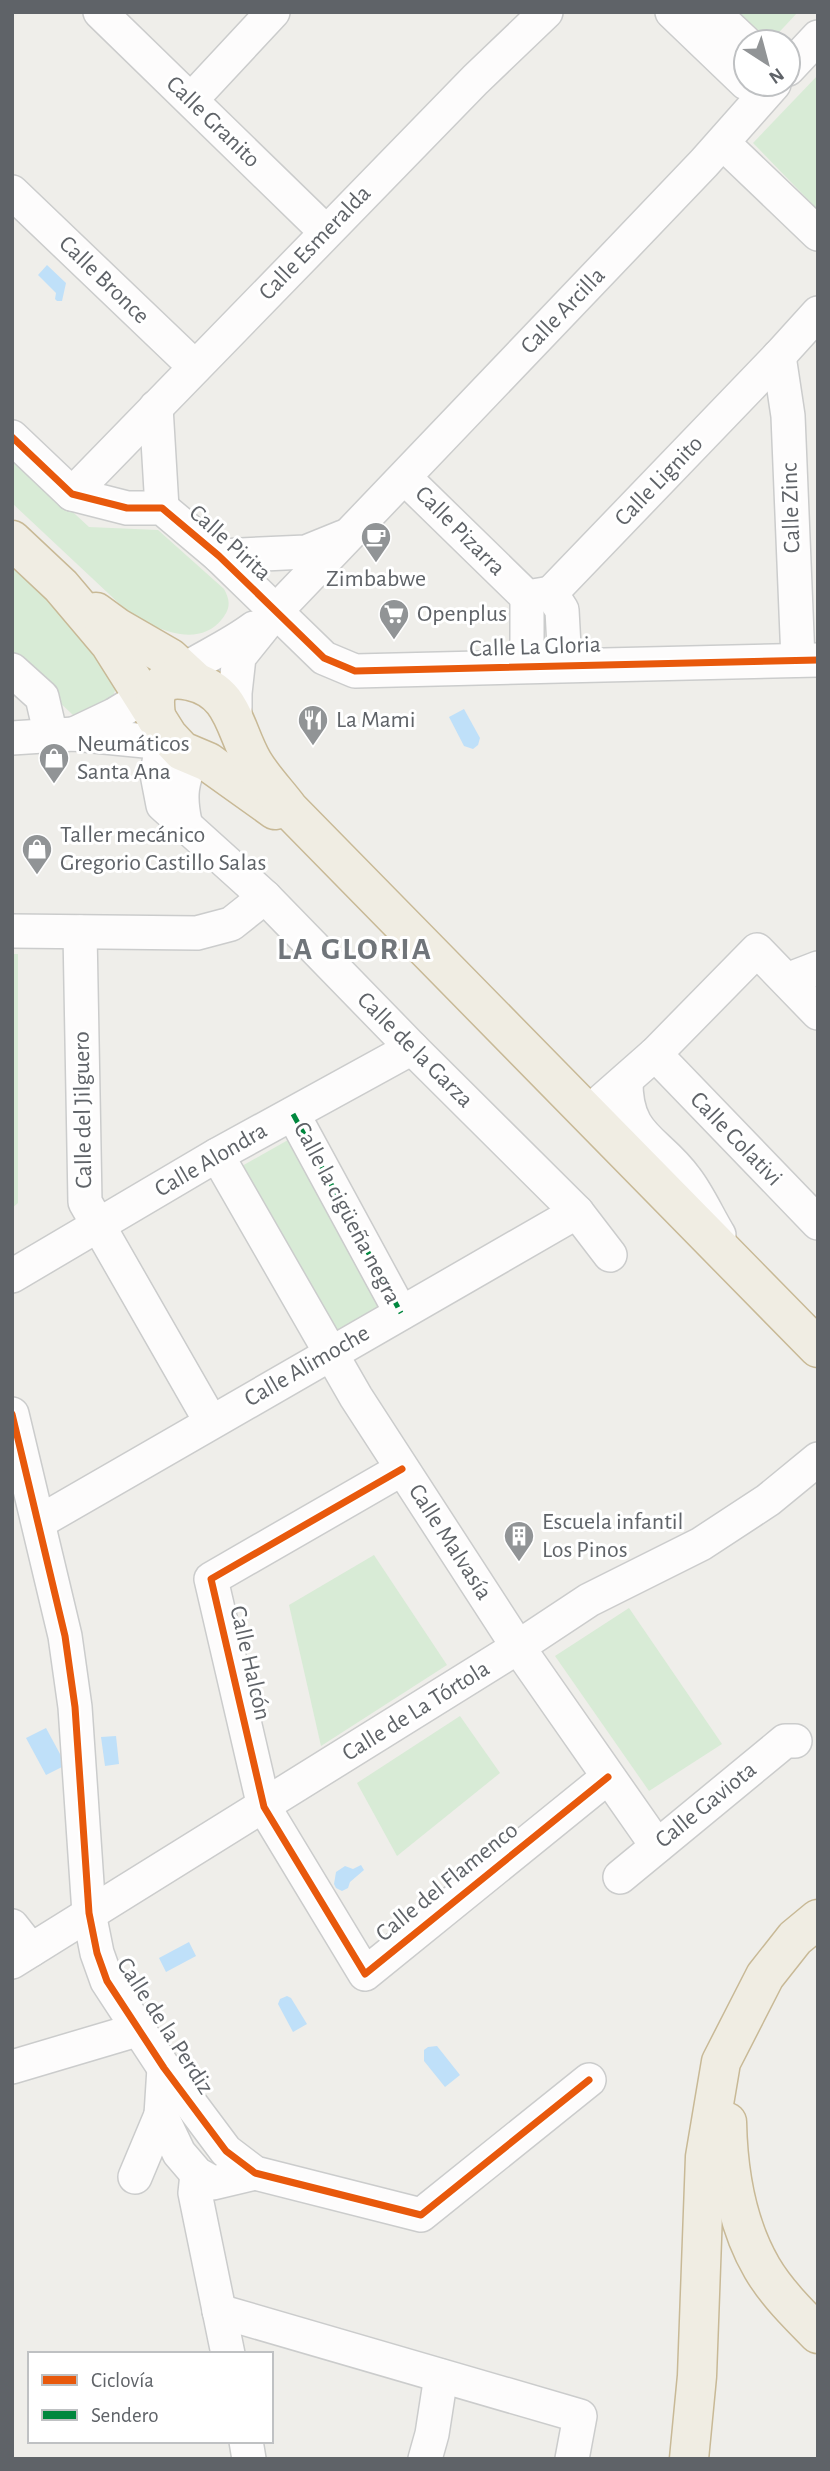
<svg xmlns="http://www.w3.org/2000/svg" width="830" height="2471" font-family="'Alegreya Sans',sans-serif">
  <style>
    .green { fill: #d8ebd6 }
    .water { fill: #bfe0f9 }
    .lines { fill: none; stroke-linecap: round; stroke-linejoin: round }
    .minor-casing { stroke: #cbcccc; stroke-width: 36 }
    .highway-casing { stroke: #c8b996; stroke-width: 41 }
    .minor { stroke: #fdfcfc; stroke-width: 33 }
    .highway { stroke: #f0ede3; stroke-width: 38 }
    .quiet { stroke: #00873e; stroke-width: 5; stroke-dasharray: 10 5; stroke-linecap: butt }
    .cycleway-casing { stroke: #fff; stroke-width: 11 }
    .cycleway { stroke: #e8590c; stroke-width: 7 }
    .labels { text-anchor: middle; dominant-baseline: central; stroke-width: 6; stroke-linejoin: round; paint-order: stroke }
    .street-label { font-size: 24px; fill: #5f6368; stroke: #fff }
    .poi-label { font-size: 24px; fill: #5f6368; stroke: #fff; text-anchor: start }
    .district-label { font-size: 32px; font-weight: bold; letter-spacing: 2px; fill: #70757a; stroke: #fff }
  </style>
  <rect width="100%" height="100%" fill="#efeeea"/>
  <g class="green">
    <path d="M 739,12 L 798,12 L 770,42 Z"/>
    <path d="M 818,75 L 818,210 L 753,143 Z"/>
    <path d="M 12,456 L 89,527 L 158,530 L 224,589 C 230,600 231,608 222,619 C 197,651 150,627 125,609 L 12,503 Z"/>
    <path d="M 12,562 L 102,655 L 117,686 L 112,698 L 74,716 L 12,657 Z"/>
    <path d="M 12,954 L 18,954 L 18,1203 L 12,1208 Z"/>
    <path d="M 288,1140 L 386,1310 L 340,1337 L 242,1166 Z"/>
    <path d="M 374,1555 L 447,1665 L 321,1746 L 289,1605 Z"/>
    <path d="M 629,1608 L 722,1744 L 649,1791 L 555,1656 Z"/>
    <path d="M 460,1716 L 500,1773 L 397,1856 L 357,1783 Z"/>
  </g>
  <g class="water">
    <path d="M 47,265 L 66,283 L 62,301 L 57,301 L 55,299 L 56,293 L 38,275 Z"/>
    <path d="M 464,709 L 480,738 L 478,745 L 473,749 L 464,746 L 449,717 Z"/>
    <path d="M 46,1728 L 66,1765 L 46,1775 L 26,1738 Z"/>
    <path d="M 116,1736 L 119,1764 L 105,1766 L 101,1737 Z"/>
    <path d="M 361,1865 L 364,1870 L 350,1882 L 348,1888 L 342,1891 L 336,1888 L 334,1884 L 336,1872 L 345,1866 L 353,1869 Z"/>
    <path d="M 189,1942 L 196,1956 L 166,1972 L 159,1958 Z"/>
    <path d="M 287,1996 L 291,1998 L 307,2024 L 293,2032 L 278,2004 L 280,1999 Z"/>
    <path d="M 437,2046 L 460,2075 L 445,2087 L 424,2061 L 424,2050 L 428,2047 Z"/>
  </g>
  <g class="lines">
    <g class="minor-casing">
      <g id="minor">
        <path d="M 100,12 L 326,232"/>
        <path d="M 672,12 L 746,83"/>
        <path d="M 713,12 L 746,43"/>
        <path d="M 788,69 L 818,37"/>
        <path d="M 191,100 L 273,12"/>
        <path d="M 723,143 L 818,234"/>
        <path d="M 12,192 L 195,367"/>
        <path d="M 779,356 L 788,416 L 798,660"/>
        <path d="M 156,407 L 162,508"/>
        <path d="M 12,437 L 72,494 L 127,508 L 162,508 L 219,556 L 324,658 L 355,671 L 818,660"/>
        <path d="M 405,478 L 527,597 L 551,593"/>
        <path d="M 72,494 L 475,80 L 546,12"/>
        <path d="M 219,556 L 306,552 L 343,537"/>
        <path d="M 527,597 L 527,666"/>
        <path d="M 565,665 L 562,610 L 551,593 L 779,356 L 818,313"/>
        <path d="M 12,670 L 42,697 L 51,736"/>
        <path d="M 167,681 C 196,660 226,649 254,628"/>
        <path d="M 235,720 L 235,693 L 239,657 L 276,611 L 704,163 L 774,84"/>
        <path d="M 74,734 L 114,715 L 160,687"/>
        <path d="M 168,736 L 160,756 L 157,774 L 163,805 L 265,897 L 412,1048 L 577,1212 L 610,1255"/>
        <path d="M 12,738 L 74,734 L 145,741 L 182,751"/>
        <path d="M 185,822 C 179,794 182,783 192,756"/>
        <path d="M 12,931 L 197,933 L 231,924 L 265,897"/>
        <path d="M 80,932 L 85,1202 L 211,1422"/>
        <path d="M 787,980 L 818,968"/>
        <path d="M 655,1054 L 818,1223"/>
        <path d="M 626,1080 C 625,1138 657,1139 686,1179 C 699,1196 708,1217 719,1235"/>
        <path d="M 588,1113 L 655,1054 L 757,950 L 818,1013"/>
        <path d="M 293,1114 L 401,1313"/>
        <path d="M 217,1155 L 356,1397 L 518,1647 L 657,1846"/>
        <path d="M 12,1276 L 217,1155 L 412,1048"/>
        <path d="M 12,1414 L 65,1636 L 75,1707 L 89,1913 L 97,1953 L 107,1981 L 164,2068 L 226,2151 L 255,2173 L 421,2215 L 589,2080"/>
        <path d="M 402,1469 L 211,1579 L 264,1807 L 365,1974 L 608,1777"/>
        <path d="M 39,1522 L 577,1212"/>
        <path d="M 620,1877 L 785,1741 L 795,1741"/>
        <path d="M 12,1926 L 31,1950"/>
        <path d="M 12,1962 L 518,1647 L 589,1600 L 701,1544 L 768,1500 L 818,1459"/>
        <path d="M 12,2067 L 140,2029"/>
        <path d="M 164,2068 L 161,2115 L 179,2153 L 197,2174 L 213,2183 L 255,2173"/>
        <path d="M 197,2174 L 195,2193 L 228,2354"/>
        <path d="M 135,2177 L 161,2115"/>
        <path d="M 219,2311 L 580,2416 L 572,2459"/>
        <path d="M 246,2441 L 249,2459"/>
        <path d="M 425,2459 L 432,2434 L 441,2376"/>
      </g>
    </g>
    <g class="highway-casing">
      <g id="highway">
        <path d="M 12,540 L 61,586 L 110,644 L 168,736 L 182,751 L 208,762 L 275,810"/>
        <path d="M 96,612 L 118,628 L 170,658 L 196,682"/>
        <path d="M 156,718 C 155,704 152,692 164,683 C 172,678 180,679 190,681 C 234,691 234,729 253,762 C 263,779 278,794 289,809 L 818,1348"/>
        <path d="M 727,2122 C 728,2171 737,2225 762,2268 C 776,2292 798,2314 818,2334"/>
        <path d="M 689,2459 L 697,2376 L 705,2157 L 721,2062 L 765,1976 L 795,1938 L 818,1919"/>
      </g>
    </g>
    <use href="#minor" class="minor"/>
    <use href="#highway" class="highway"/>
    <path class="quiet" d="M 293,1114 L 401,1313"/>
    <g class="cycleway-casing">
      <g id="cycleway">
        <path d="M 12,437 L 72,494 L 127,508 L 162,508 L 219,556 L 324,658 L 355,671 L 818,660"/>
        <path d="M 12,1414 L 65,1636 L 75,1707 L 89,1913 L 97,1953 L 107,1981 L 164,2068 L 226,2151 L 255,2173 L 421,2215 L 589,2080"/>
        <path d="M 402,1469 L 211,1579 L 264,1807 L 365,1974 L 608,1777"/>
      </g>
    </g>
    <use href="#cycleway" class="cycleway"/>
  </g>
  <defs>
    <g id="cafe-pin" transform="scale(1.575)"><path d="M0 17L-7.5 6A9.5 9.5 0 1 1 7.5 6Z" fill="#919496" stroke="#fff"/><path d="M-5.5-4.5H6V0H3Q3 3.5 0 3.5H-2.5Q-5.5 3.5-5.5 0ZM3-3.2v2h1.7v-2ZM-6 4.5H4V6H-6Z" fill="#fff"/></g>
    <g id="supermarket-pin" transform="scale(1.575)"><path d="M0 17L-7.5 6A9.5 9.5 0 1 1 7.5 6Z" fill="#919496" stroke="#fff"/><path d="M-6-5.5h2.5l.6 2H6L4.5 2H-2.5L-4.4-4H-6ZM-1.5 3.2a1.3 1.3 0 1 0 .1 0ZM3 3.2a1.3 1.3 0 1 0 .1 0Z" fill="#fff"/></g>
    <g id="restaurant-pin" transform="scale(1.575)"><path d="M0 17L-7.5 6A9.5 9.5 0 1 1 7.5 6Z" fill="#919496" stroke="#fff"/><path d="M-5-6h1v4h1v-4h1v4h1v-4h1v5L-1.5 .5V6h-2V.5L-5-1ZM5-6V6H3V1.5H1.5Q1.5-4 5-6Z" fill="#fff"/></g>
    <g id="shop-pin" transform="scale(1.575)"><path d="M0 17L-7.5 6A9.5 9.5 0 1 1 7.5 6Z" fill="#919496" stroke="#fff"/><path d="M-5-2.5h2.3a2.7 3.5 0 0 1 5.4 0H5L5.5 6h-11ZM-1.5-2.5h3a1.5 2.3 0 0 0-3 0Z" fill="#fff"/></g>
    <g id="building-pin" transform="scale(1.575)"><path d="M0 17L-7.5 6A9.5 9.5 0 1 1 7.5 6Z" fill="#919496" stroke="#fff"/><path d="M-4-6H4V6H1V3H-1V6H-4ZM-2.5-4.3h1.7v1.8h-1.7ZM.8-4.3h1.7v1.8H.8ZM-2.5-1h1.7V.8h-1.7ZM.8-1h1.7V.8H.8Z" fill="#fff"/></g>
  </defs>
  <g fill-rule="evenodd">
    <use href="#cafe-pin" x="376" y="537"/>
    <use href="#supermarket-pin" x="394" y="614"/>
    <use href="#restaurant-pin" x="313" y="720"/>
    <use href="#shop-pin" x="54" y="758"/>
    <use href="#shop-pin" x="37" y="849"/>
    <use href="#building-pin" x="519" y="1536"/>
  </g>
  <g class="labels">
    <g class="street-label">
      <text transform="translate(213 122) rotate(44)">Calle Granito</text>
      <text transform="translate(315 243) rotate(-46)">Calle Esmeralda</text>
      <text transform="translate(104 280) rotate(44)">Calle Bronce</text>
      <text transform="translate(563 311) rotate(-46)">Calle Arcilla</text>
      <text transform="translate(659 481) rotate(-46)">Calle Lignito</text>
      <text transform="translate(791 508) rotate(-92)">Calle Zinc</text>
      <text transform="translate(460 531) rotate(45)">Calle Pizarra</text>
      <text transform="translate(230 543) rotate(42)">Calle Pirita</text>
      <text transform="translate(535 647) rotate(-2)">Calle La Gloria</text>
      <text transform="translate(415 1050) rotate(45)">Calle de la Garza</text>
      <text transform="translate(83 1110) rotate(-91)">Calle del Jilguero</text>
      <text transform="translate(736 1139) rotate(46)">Calle Colativi</text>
      <text transform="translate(211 1160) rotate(-30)">Calle Alondra</text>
      <text transform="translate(347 1213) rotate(62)">Calle la cigüeña negra</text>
      <text transform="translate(307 1366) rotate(-30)">Calle Alimoche</text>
      <text transform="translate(450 1542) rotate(57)">Calle Malvasía</text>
      <text transform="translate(250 1663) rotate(77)">Calle Halcón</text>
      <text transform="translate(416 1711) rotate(-32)">Calle de La Tórtola</text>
      <text transform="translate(706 1805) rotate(-39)">Calle Gaviota</text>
      <text transform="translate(447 1882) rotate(-39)">Calle del Flamenco</text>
      <text transform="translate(165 2026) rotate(57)">Calle de la Perdiz</text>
    </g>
    <g class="poi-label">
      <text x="376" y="579" text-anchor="middle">Zimbabwe</text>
      <text x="417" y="614">Openplus</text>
      <text x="336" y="720">La Mami</text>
      <text x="77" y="744">Neumáticos<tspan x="77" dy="28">Santa Ana</tspan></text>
      <text x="60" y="835">Taller mecánico<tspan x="60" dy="28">Gregorio Castillo Salas</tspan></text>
      <text x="542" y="1522">Escuela infantil<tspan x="542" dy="28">Los Pinos</tspan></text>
    </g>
    <g class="district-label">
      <text x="355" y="949">LA GLORIA</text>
    </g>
  </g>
  <rect width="830" height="2471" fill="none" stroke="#5f6368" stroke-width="28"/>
  <rect x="28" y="2352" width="245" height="91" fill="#ffffff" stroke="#bfc1c3" stroke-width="2"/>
  <rect x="42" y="2375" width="35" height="10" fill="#e8590c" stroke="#bfc1c3" stroke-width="2"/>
  <text x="91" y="2387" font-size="21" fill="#5f6368">Ciclovía</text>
  <rect x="42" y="2410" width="35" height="10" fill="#00873e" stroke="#bfc1c3" stroke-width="2"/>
  <text x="91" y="2422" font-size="21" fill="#5f6368">Sendero</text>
  <g transform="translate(767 63) rotate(144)"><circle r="33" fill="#ffffff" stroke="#bfc1c3" stroke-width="2"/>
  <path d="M0-5L12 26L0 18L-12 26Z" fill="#919496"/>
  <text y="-10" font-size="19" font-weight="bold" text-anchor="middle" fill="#5f6368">N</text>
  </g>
</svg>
